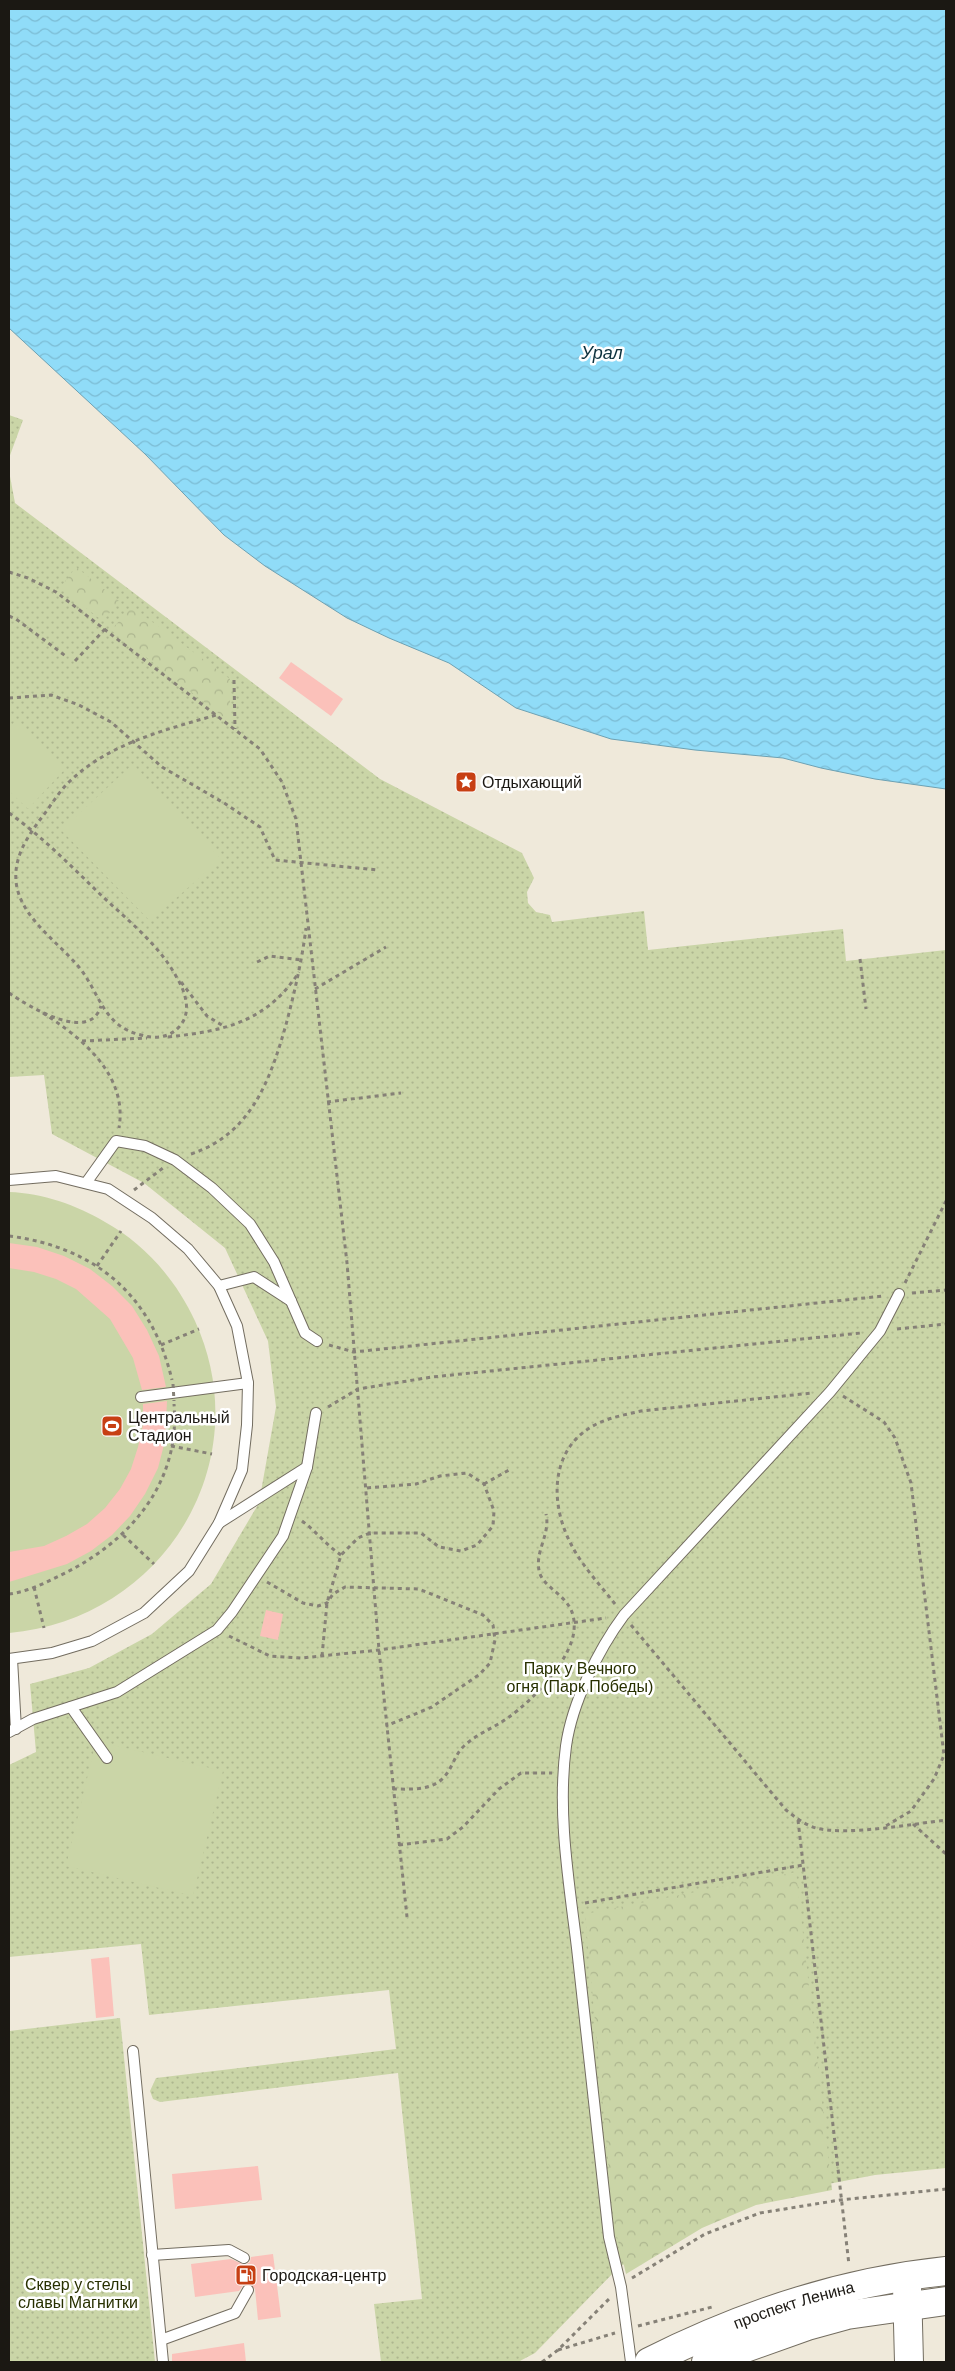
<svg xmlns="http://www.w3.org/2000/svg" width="955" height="2371" font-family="Helvetica,sans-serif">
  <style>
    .grass { fill: url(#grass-dots) }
    .forest { fill: url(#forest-crowns) }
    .pitch { fill: #cad5a7 }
    .water { fill: url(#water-waves); stroke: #6da1b3 }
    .building { fill: #fbc1ba }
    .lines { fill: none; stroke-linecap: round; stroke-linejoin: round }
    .lane-casing { stroke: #736d60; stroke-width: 12 }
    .secondary-casing { stroke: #736d60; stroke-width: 30 }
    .path { stroke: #868177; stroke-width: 3; stroke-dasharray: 4 4; stroke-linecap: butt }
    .lane { stroke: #fff; stroke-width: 10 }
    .secondary { stroke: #fff; stroke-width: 28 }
    .path-bridge { stroke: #868177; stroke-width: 3; stroke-dasharray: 4 4; stroke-linecap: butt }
    .labels { text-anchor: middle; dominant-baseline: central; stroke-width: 5; stroke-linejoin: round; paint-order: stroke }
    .poi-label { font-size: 16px; fill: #1b1813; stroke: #fff; text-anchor: start }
    .park-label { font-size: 16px; fill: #283000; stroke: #fff }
    .street-label { font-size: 16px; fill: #1b1813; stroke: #fff }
    .water-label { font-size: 18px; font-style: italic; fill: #0d323e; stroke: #fff }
  </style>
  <defs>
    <pattern id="grass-dots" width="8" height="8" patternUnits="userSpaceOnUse" patternTransform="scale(1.25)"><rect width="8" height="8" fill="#cad5a7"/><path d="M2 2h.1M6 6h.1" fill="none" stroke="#adb68f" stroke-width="1.8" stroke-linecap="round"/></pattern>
    <pattern id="forest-crowns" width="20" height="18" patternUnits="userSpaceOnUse" patternTransform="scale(1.25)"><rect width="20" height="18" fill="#cad5a7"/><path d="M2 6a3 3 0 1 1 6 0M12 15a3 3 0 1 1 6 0" fill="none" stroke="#adb68f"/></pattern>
    <pattern id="water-waves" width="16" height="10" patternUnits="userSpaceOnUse" patternTransform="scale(1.25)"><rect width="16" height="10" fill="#90dcf8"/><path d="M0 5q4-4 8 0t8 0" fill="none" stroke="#7cbcd4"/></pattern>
  </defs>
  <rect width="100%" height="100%" fill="#efe9da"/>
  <g class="grass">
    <path d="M 9,415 L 23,420 L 9,458 Z"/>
    <path d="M 9,471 L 15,503 L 380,779 L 522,853 L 534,878 L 527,892 L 528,903 L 536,912 L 550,915 L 552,922 L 644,911 L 648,950 L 843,929 L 846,961 L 946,950 L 946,2168 L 875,2175 L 740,2201 L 619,2267 L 535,2353 L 518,2362 L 381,2362 L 374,2304 L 422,2299 L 398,2073 L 160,2102 L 153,2099 L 150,2091 L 156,2078 L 396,2049 L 389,1990 L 149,2015 L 141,1944 L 9,1957 L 9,1765 L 36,1752 L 30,1684 L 89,1668 L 152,1634 L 211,1584 L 259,1503 L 276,1407 L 268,1341 L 225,1248 L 144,1183 L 52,1134 L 44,1075 L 9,1077 Z"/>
    <path d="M 120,2018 L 155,2362 L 9,2362 L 9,2031 Z"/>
  </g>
  <g class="forest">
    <path d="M 76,567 L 119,601 L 103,621 L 60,588 Z"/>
    <path d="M 132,607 L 230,679 L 230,722 L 111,630 Z"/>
    <path d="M 796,1872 L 832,2190 L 756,2205 L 702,2228 L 626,2274 L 614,2224 L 585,1914 Z"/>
  </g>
  <g class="pitch">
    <path d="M 15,721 L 66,768 L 28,809 L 9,791 L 9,728 Z"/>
    <path d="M 133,764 L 221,859 L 150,921 L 61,830 Z"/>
    <path d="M 9,1192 C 43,1193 76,1205 105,1222 C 145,1244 176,1280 195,1321 C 260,1463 162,1620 9,1633 Z"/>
    <path d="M 96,1741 L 223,1771 L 193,1896 L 66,1866 Z"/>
  </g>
  <path class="water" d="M 9,9 L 946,9 L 946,789 L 875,779 L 821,768 L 783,758 L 695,750 L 611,739 L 516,708 L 449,663 L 389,638 L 347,618 L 265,566 L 224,535 L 145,454 L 9,328 Z"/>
  <g class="building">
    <path d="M 291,662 L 343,699 L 331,716 L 279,678 Z"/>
    <path d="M 9,1243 L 37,1247 L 64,1256 L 90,1269 L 112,1286 L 132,1306 L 147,1330 L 159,1356 L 166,1387 L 142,1390 L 133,1358 L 110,1319 L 76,1289 L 56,1279 L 34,1272 L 9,1268 Z"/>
    <path d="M 167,1401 L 165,1441 L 158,1468 L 145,1494 L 130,1516 L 112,1535 L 91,1551 L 67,1564 L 9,1582 L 9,1552 L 44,1546 L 66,1536 L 87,1524 L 105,1508 L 120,1489 L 131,1469 L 138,1447 L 143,1425 L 143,1404 Z"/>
    <path d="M 266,1610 L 283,1614 L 278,1640 L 260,1636 Z"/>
    <path d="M 109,1957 L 114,2016 L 96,2018 L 91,1959 Z"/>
    <path d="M 258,2166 L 262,2200 L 175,2209 L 172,2174 Z"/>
    <path d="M 273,2254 L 281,2317 L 258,2320 L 255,2289 L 248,2283 L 244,2284 L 239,2291 L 195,2297 L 191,2264 L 231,2259 L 245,2265 L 250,2262 L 251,2257 Z"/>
    <path d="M 244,2343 L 246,2362 L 172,2362 L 172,2354 Z"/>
  </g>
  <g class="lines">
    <g class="lane-casing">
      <g id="lane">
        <path d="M 9,1180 L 56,1176 L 108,1189 L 152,1218 L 188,1249 L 219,1286 L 237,1326 L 248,1383 L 247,1425 L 242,1470 L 219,1523 L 189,1571 L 144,1613 L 92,1641 L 52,1653 L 9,1659"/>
        <path d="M 86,1183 L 116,1141 L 145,1146 L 175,1160 L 212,1188 L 250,1224 L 274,1262 L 305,1333 L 317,1341"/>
        <path d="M 219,1286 L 254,1277 L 291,1301"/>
        <path d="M 141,1397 L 248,1383"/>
        <path d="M 219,1523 L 307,1467"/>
        <path d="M 12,1659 L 16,1729"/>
        <path d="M 71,1707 L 107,1758"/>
        <path d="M 9,1732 L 33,1719 L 117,1692 L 217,1630 L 232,1612 L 283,1536 L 307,1467 L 316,1413"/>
        <path d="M 133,2051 L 163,2362"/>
        <path d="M 152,2255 L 229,2250 L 244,2258"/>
        <path d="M 161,2340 L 235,2313 L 248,2290"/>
        <path d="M 631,2362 L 621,2287 L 609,2237 C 599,2141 587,2045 577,1948 C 569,1882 557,1813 566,1746 C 572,1703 598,1650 624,1615 L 830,1392 L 880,1331 L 899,1294"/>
      </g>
    </g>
    <g class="secondary-casing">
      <g id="secondary">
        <path d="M 907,2286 L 909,2362"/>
        <path id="s1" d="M 649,2362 C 744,2314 840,2282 946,2271"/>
        <path d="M 706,2362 L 807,2326 L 847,2315 L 946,2301"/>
      </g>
    </g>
    <g class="path">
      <path d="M 9,572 L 28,578 L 56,592 L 260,749 L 282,782 L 296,819 L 347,1263 L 379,1650 L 407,1917"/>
      <path d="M 9,616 L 16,619 L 67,657"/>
      <path d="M 75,661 L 105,629"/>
      <path d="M 234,680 L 235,729"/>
      <path d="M 9,698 L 51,695 L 79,705 L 111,722 L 162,767 L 224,803 L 260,827 L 275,860 L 378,870"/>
      <path d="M 9,813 C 43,837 73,868 103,897 C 130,922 160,946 177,978 C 186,993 192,1013 179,1027 C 169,1038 155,1039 141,1035 C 102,1026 100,992 78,966 C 57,941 19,916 16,881 C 14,858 26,839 39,821 C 48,810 56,796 66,785 C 106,744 162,731 216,715"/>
      <path d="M 860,959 L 866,1009"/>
      <path d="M 257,962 L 270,956 L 302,960"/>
      <path d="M 181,982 L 207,1016 L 225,1027"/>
      <path d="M 315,989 L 386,947"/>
      <path d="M 9,993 C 28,1006 90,1044 101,1006"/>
      <path d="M 43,1013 C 82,1038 128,1075 119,1128"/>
      <path d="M 168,1037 C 224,1031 267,1022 299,972"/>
      <path d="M 82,1041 L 147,1038"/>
      <path d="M 327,1102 L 401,1093"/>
      <path d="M 191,1154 C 252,1134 271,1078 287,1021 C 295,990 302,960 306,928"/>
      <path d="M 134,1190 L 163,1168"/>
      <path d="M 9,1236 C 95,1247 152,1295 172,1380"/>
      <path d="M 97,1266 L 121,1231"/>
      <path d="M 905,1283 L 946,1201"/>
      <path d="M 912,1293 L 946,1290"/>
      <path d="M 897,1329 L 946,1324"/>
      <path d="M 161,1345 L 199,1329"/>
      <path d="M 329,1345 L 354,1352 L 883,1296"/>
      <path d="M 843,1396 L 884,1422 L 895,1438 L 911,1483 L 944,1755 L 934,1779 L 911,1811 L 884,1827"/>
      <path d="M 328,1407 L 358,1389 L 432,1377 L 861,1333"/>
      <path d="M 171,1446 L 212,1454"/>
      <path d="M 484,1484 L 509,1470"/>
      <path d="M 302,1521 C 316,1531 326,1545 341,1555"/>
      <path d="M 123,1535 L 154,1564"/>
      <path d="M 267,1582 L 303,1603 L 318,1606 L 327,1603 L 333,1594 L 345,1587 L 419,1589 L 483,1615 L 493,1625 L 495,1640 L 490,1663 L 480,1674 L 432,1707 L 386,1726"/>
      <path d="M 34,1587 L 44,1628"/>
      <path d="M 9,1594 C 26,1592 43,1584 59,1576 C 127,1544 181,1485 174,1404"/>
      <path d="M 615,1604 C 601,1586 583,1567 572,1546 C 551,1508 548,1453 591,1427 C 606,1418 624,1415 641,1411 L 812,1393"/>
      <path d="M 631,1625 L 786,1810 C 795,1817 805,1825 816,1828 C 847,1836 913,1824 946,1820"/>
      <path d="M 229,1636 L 270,1656 L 302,1658 L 379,1650 L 606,1618"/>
      <path d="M 322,1656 L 327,1603 L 341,1555 L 358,1538 L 370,1533 L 421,1533 L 439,1547 L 461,1551 L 477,1545 L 493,1526 L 494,1511 L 484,1484 L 467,1473 L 440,1476 L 416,1484 L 366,1488"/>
      <path d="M 393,1789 C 408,1789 428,1791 441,1780 C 452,1771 454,1755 464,1746 C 478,1733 494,1728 509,1717 C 532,1701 572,1659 574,1630 C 577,1597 548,1593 540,1574 C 533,1553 551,1535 546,1514"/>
      <path d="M 798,1820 L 849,2265"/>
      <path d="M 913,1824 L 946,1854"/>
      <path d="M 399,1845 L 447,1839 L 463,1827 L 499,1789 L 521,1773 L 552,1773"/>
      <path d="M 585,1903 L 803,1865"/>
      <path d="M 632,2278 L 705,2234 L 760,2213 L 840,2200 L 946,2189"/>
      <path d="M 638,2326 L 712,2307"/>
      <path d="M 558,2350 L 615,2333"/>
      <path d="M 542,2362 L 558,2350 L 609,2299"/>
    </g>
    <use href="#lane" class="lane"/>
    <use href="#secondary" class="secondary"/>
    <path class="path-bridge" d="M 173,1384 L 174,1401"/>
  </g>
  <defs>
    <g id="sight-square" transform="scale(1.125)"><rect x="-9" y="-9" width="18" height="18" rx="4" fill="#c73f13" stroke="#fff"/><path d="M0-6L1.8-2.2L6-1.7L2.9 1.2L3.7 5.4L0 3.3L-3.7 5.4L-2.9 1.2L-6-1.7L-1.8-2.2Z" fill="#fff"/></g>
    <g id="stadium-square" transform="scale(1.125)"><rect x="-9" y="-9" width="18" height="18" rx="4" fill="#c73f13" stroke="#fff"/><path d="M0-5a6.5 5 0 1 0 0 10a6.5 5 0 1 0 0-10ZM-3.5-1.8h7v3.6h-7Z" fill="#fff"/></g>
    <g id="fuel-square" transform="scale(1.125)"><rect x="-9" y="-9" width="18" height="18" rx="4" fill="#c73f13" stroke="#fff"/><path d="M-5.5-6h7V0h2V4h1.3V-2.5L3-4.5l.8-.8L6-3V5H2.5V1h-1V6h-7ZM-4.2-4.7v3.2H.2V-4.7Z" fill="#fff"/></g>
  </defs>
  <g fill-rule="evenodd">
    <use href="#sight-square" x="466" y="782"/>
    <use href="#stadium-square" x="112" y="1426"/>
    <use href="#fuel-square" x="246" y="2275"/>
  </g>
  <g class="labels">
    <g class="poi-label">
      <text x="482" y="782">Отдыхающий</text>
      <text x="128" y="1417">Центральный<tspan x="128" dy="18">Стадион</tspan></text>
      <text x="262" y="2275">Городская-центр</text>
    </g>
    <g class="park-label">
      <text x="580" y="1668">Парк у Вечного<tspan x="580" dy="18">огня (Парк Победы)</tspan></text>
      <text x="78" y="2284">Сквер у стелы<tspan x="78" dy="18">славы Магнитки</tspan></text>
    </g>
    <g class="street-label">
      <text stroke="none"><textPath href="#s1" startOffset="156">проспект Ленина</textPath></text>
    </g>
    <g class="water-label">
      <text x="602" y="353">Урал</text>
    </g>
  </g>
  <rect width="955" height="2371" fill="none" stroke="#1b1813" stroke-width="20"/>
</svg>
